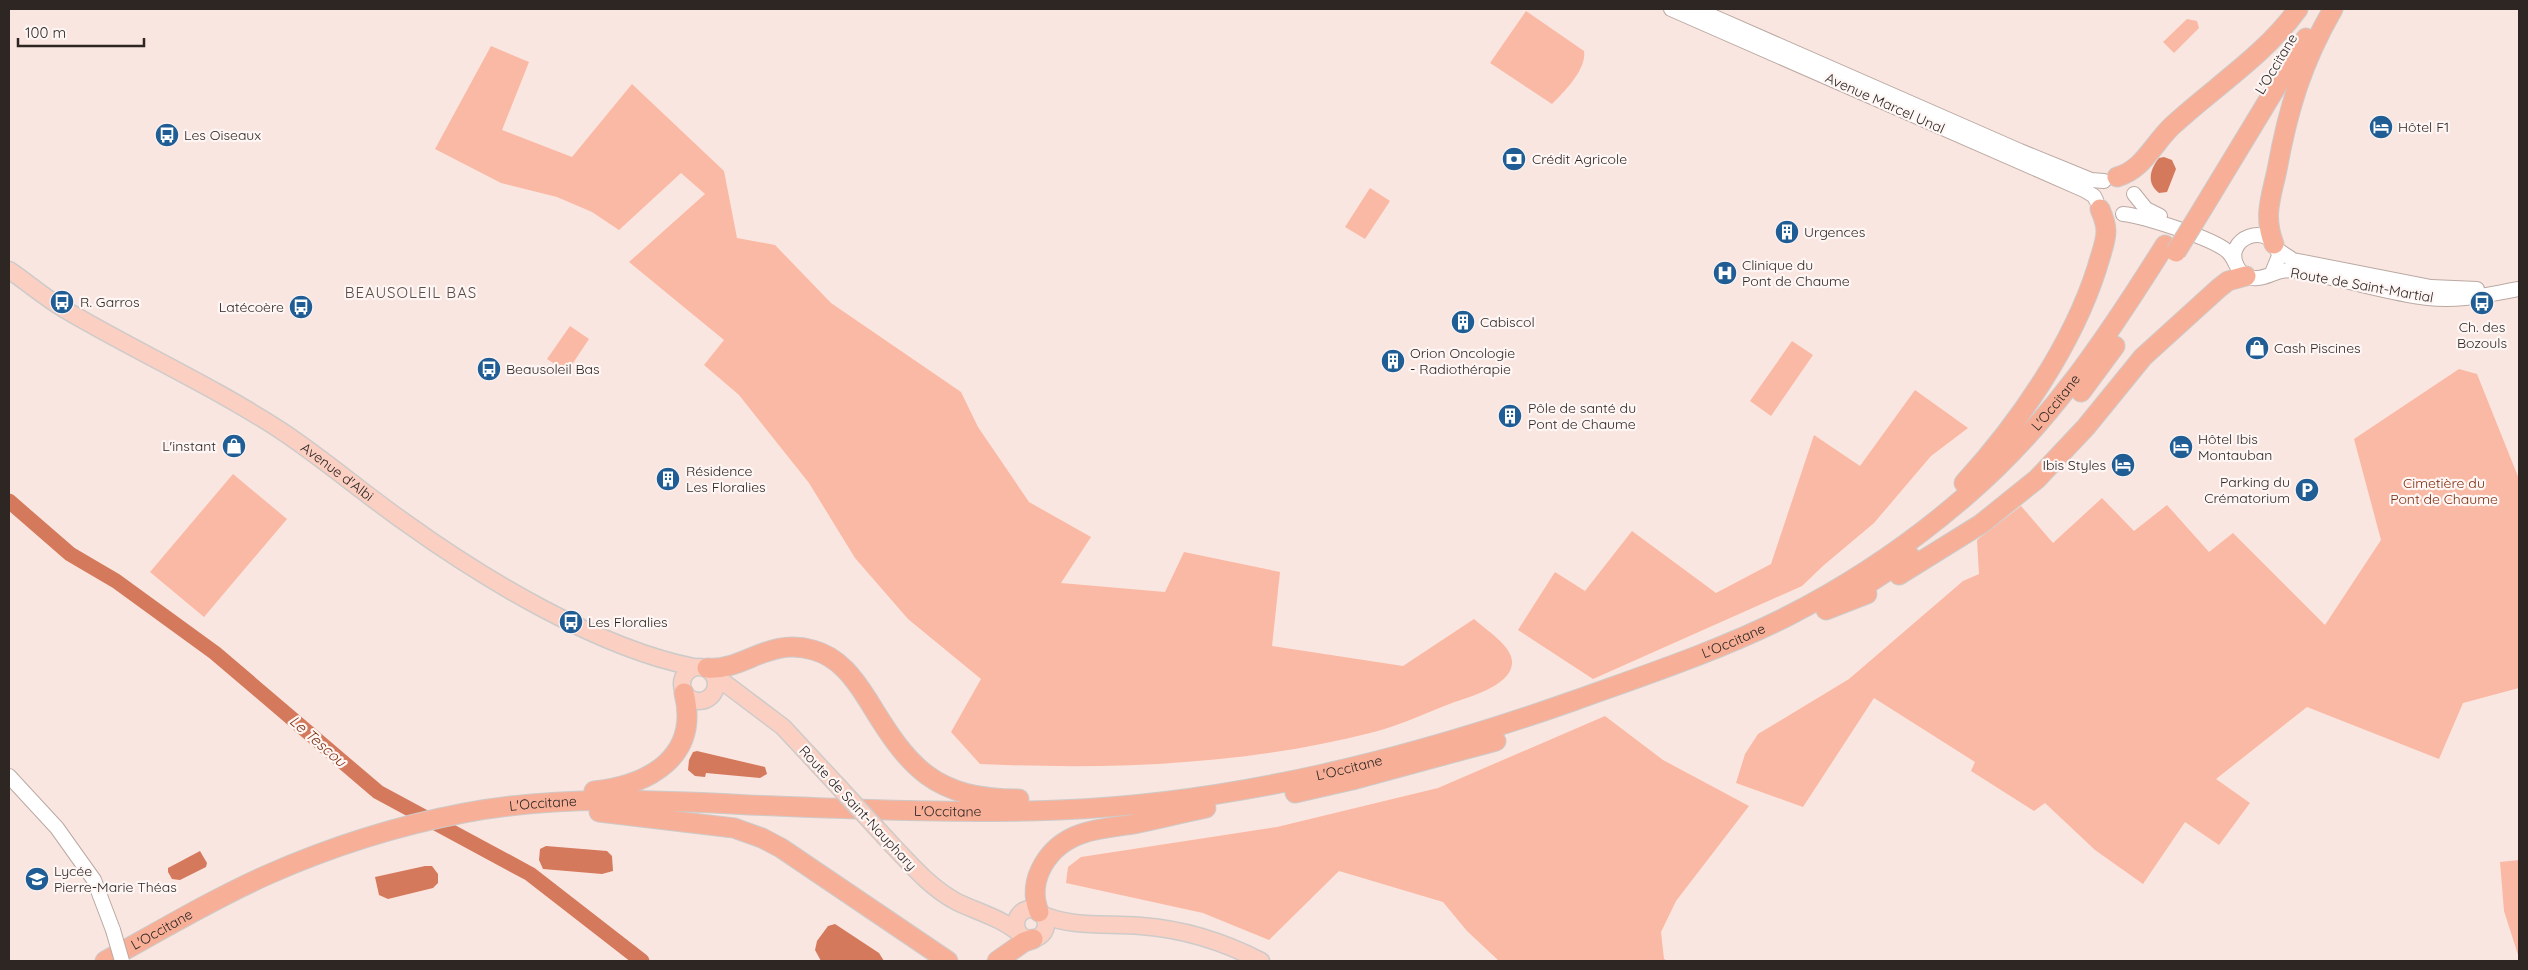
<svg xmlns="http://www.w3.org/2000/svg" width="2528" height="970" font-family="Quicksand,sans-serif">
  <style>
    .green { fill: #fab9a4 }
    .water { fill: #d4795c }
    .lines { fill: none; stroke-linecap: round; stroke-linejoin: round }
    .river { stroke: #d4795c; stroke-width: 15 }
    .secondary-casing { stroke: #bba9a3; stroke-width: 16 }
    .primary-casing { stroke: #cdcbca; stroke-width: 19 }
    .highway-casing { stroke: #cdcbca; stroke-width: 21 }
    .secondary { stroke: #fff; stroke-width: 14 }
    .primary { stroke: #fbcfc1; stroke-width: 16 }
    .highway { stroke: #f8af97; stroke-width: 19 }
    .secondary-bridge-casing { stroke: #bba9a3; stroke-width: 16; stroke-linecap: butt }
    .primary-bridge-casing { stroke: #cdcbca; stroke-width: 19; stroke-linecap: butt }
    .highway-bridge-casing { stroke: #cdcbca; stroke-width: 21; stroke-linecap: butt }
    .secondary-bridge { stroke: #fff; stroke-width: 14 }
    .primary-bridge { stroke: #fbcfc1; stroke-width: 16 }
    .highway-bridge { stroke: #f8af97; stroke-width: 19 }
    .labels { text-anchor: middle; dominant-baseline: central; stroke-width: 4.5; stroke-linejoin: round; paint-order: stroke }
    .street-label { font-size: 14px; fill: #2d2623; stroke: #fef6f4 }
    .poi-label { font-size: 14px; fill: #2d2623; stroke: #fef6f4; text-anchor: start }
    .park-label { font-size: 14px; fill: #7c2a0a; stroke: #fef6f4 }
    .neighbourhood-label { font-size: 15px; letter-spacing: 1px; fill: #5b4c46; stroke: #fef6f4 }
    .water-label { font-size: 15px; font-style: italic; fill: #853214; stroke: #fef6f4 }
  </style>
  <rect width="100%" height="100%" fill="#fae6e0"/>
  <g class="green">
    <path d="M 1526,11 L 1584,51 C 1587,69 1564,92 1552,104 L 1490,63 Z"/>
    <path d="M 2187,19 L 2197,21 L 2199,28 L 2174,53 L 2163,42 Z"/>
    <path d="M 491,46 L 529,62 L 502,130 L 572,157 L 632,84 L 724,171 L 737,238 L 775,245 L 831,303 L 961,392 L 978,427 L 1029,502 L 1091,537 L 1061,583 L 1165,592 L 1184,552 L 1280,572 L 1272,646 L 1403,666 L 1474,619 C 1486,630 1514,647 1512,664 C 1510,686 1469,697 1452,703 C 1426,713 1400,725 1374,732 C 1246,765 1112,770 980,764 L 951,732 L 981,679 L 908,619 L 855,558 L 809,483 L 739,395 L 704,365 L 724,340 L 629,262 L 705,194 L 681,173 L 619,230 L 592,212 L 557,197 L 501,183 L 435,149 Z"/>
    <path d="M 1370,188 L 1390,201 L 1365,239 L 1345,227 Z"/>
    <path d="M 570,326 L 589,339 L 567,372 L 547,359 Z"/>
    <path d="M 1792,341 L 1813,355 L 1771,416 L 1750,401 Z"/>
    <path d="M 2459,369 L 2477,374 L 2519,479 L 2519,688 L 2463,703 L 2439,759 L 2307,707 L 2216,779 L 2250,803 L 2219,845 L 2185,822 L 2143,884 L 2095,850 L 2045,803 L 2034,811 L 1971,771 L 1975,762 L 1874,698 L 1803,807 L 1736,783 L 1745,754 L 1758,734 L 1849,679 L 1963,581 L 1979,574 L 1977,540 L 2021,506 L 2053,543 L 2102,498 L 2134,531 L 2167,505 L 2209,552 L 2233,533 L 2325,625 L 2381,540 L 2354,439 Z"/>
    <path d="M 1915,390 L 1968,428 L 1931,456 L 1874,523 L 1824,565 L 1802,586 L 1593,679 L 1518,630 L 1555,572 L 1585,591 L 1632,531 L 1716,593 L 1771,564 L 1814,435 L 1860,466 Z"/>
    <path d="M 233,474 L 287,519 L 204,617 L 150,572 Z"/>
    <path d="M 1605,716 L 1663,760 L 1749,806 L 1676,901 L 1661,932 L 1664,959 L 1668,961 L 1499,961 L 1467,931 L 1443,902 L 1339,871 L 1269,940 L 1203,913 L 1066,883 L 1068,867 L 1081,857 L 1277,827 L 1438,788 Z"/>
    <path d="M 2519,860 L 2519,958 L 2504,911 L 2500,862 Z"/>
  </g>
  <g class="water">
    <path d="M 2164,157 L 2172,160 L 2176,169 L 2167,192 L 2159,193 C 2146,183 2150,169 2159,158 Z"/>
    <path d="M 697,751 L 765,767 L 767,774 L 760,778 L 706,773 L 705,777 L 695,776 L 688,770 L 689,760 L 693,752 Z"/>
    <path d="M 546,846 L 607,851 L 612,856 L 613,871 L 602,874 L 543,869 L 539,860 L 540,849 Z"/>
    <path d="M 200,851 L 207,863 L 206,867 L 180,880 L 172,879 L 168,872 L 168,868 Z"/>
    <path d="M 425,866 L 432,866 L 438,874 L 438,883 L 433,888 L 388,899 L 379,895 L 375,877 Z"/>
    <path d="M 835,924 L 879,953 L 884,961 L 821,961 L 815,950 L 817,941 L 828,926 Z"/>
  </g>
  <g class="lines">
    <path class="river" d="M 9,501 L 70,554 L 116,581 L 215,653 L 378,792 L 530,874 L 642,961"/>
    <g class="secondary-casing">
      <g id="secondary">
        <path d="M 1671,9 L 2084,190 L 2094,196 L 2096,200"/>
        <path d="M 1696,9 L 2020,151 L 2091,180 L 2104,181"/>
        <path d="M 2134,194 L 2146,209 L 2160,216"/>
        <path d="M 2123,214 C 2143,216 2212,238 2227,251 C 2231,254 2233,259 2236,264"/>
        <path d="M 2278,250 L 2293,260 L 2431,287 L 2477,289"/>
        <path d="M 2272,273 L 2279,256 C 2272,217 2220,239 2238,268 C 2242,275 2249,279 2257,278 C 2266,278 2274,272 2282,271 C 2297,268 2313,274 2327,277 C 2361,284 2394,294 2428,298 C 2460,302 2489,294 2519,289"/>
        <path d="M 9,776 L 57,828 L 94,880 L 113,930"/>
      </g>
    </g>
    <g class="primary-casing">
      <g id="primary">
        <path id="s1" d="M 9,270 C 27,282 45,298 64,309 C 135,351 211,385 280,430 C 324,459 363,493 406,523 C 484,579 600,649 694,667"/>
        <circle cx="699" cy="684" r="17"/>
        <path d="M 714,675 L 783,727 L 837,785"/>
        <path d="M 893,846 C 913,867 931,888 957,902 C 978,912 1001,918 1019,933"/>
        <circle cx="1031" cy="924" r="15"/>
        <path d="M 1043,915 C 1075,928 1107,923 1141,926 C 1183,929 1224,942 1261,961"/>
      </g>
    </g>
    <g class="highway-casing">
      <g id="highway">
        <path d="M 2117,177 C 2143,170 2153,144 2172,126 C 2214,87 2264,56 2298,9"/>
        <path d="M 2203,208 L 2306,38"/>
        <path d="M 2274,244 C 2263,216 2271,198 2277,170 C 2288,109 2302,63 2333,9"/>
        <path d="M 2081,392 L 2115,346"/>
        <path d="M 1964,483 C 2019,423 2072,346 2097,268 C 2100,256 2106,243 2106,231 C 2106,223 2103,216 2100,209"/>
        <path d="M 1899,575 L 1981,524 L 2037,479 L 2086,427 L 2143,357 L 2219,288 L 2228,281 L 2246,276"/>
        <path d="M 1854,593 L 1910,556"/>
        <path d="M 1826,610 L 1867,594"/>
        <path d="M 707,668 C 744,671 768,637 813,650 C 839,657 854,678 868,700 C 909,768 934,799 1019,799"/>
        <path d="M 594,791 C 649,785 700,757 684,693"/>
        <path d="M 1295,793 L 1352,780 L 1496,741"/>
        <path d="M 599,812 L 734,828 L 762,838 L 781,848 L 948,961"/>
        <path d="M 1039,912 C 1026,879 1049,845 1081,834 C 1098,828 1116,827 1134,824 C 1158,819 1182,813 1206,808"/>
        <path id="s2" d="M 105,961 C 158,932 211,900 267,875 C 330,847 396,826 464,813 C 558,795 654,800 749,805 C 853,809 956,814 1059,810 C 1235,803 1408,759 1573,701 C 1645,675 1718,651 1786,617 C 1851,584 1912,543 1967,495 C 2049,425 2108,336 2165,245"/>
        <path d="M 997,961 L 1024,942 L 1033,939"/>
      </g>
    </g>
    <use href="#secondary" class="secondary"/>
    <use href="#primary" class="primary"/>
    <use href="#highway" class="highway"/>
    <g class="secondary-bridge-casing">
      <path id="secondary-bridge" d="M 113,930 L 122,961"/>
    </g>
    <g class="primary-bridge-casing">
      <path id="primary-bridge" d="M 837,785 L 893,846"/>
    </g>
    <g class="highway-bridge-casing">
      <path id="highway-bridge" d="M 2176,252 L 2203,208"/>
    </g>
    <use href="#secondary-bridge" class="secondary-bridge"/>
    <use href="#primary-bridge" class="primary-bridge"/>
    <use href="#highway-bridge" class="highway-bridge"/>
  </g>
  <defs>
    <g id="hotel-disc" transform="scale(1.25)"><circle r="9.5" fill="#1f5d94" stroke="#fef6f4"/><path d="M-6-4.5h1.5V1H6V5H4.5V3h-9V5H-6ZM-4 0a1.8 1.8 0 1 1 3.6 0ZM.5 0V-2.5h3Q6-2.5 6 0Z" fill="#fff"/></g>
    <g id="bus-disc" transform="scale(1.25)"><circle r="9.5" fill="#1f5d94" stroke="#fef6f4"/><path d="M-5-6H5V4H4V6H2V4H-2V6H-4V4H-5ZM-3.5-4V0h7V-4ZM-3.5 1.2v1.5H-2V1.2ZM2 1.2v1.5H3.5V1.2Z" fill="#fff"/></g>
    <g id="bank-disc" transform="scale(1.25)"><circle r="9.5" fill="#1f5d94" stroke="#fef6f4"/><path d="M-6-4H6V4H-6ZM0-2.3a2.3 2.3 0 1 0 0 4.6a2.3 2.3 0 1 0 0-4.6Z" fill="#fff"/></g>
    <g id="building-disc" transform="scale(1.25)"><circle r="9.5" fill="#1f5d94" stroke="#fef6f4"/><path d="M-4-6H4V6H1V3H-1V6H-4ZM-2.5-4.3h1.7v1.8h-1.7ZM.8-4.3h1.7v1.8H.8ZM-2.5-1h1.7V.8h-1.7ZM.8-1h1.7V.8H.8Z" fill="#fff"/></g>
    <g id="hospital-disc" transform="scale(1.25)"><circle r="9.5" fill="#1f5d94" stroke="#fef6f4"/><path d="M-5-5h3v3.5h4V-5h3V5h-3V1.5h-4V5h-3Z" fill="#fff"/></g>
    <g id="shop-disc" transform="scale(1.25)"><circle r="9.5" fill="#1f5d94" stroke="#fef6f4"/><path d="M-5-2.5h2.3a2.7 3.5 0 0 1 5.4 0H5L5.5 6h-11ZM-1.5-2.5h3a1.5 2.3 0 0 0-3 0Z" fill="#fff"/></g>
    <g id="parking-disc" transform="scale(1.25)"><circle r="9.5" fill="#1f5d94" stroke="#fef6f4"/><path d="M-3.5-5.5H1a3.5 3.5 0 0 1 0 7H-1V5.5H-3.5ZM-1-3.4V-.6H.8a1.4 1.4 0 0 0 0-2.8Z" fill="#fff"/></g>
    <g id="school-disc" transform="scale(1.25)"><circle r="9.5" fill="#1f5d94" stroke="#fef6f4"/><path d="M0-5L7-2L0 1L-7-2ZM-4 1L0 2.5L4 1V4Q0 6-4 4Z" fill="#fff"/></g>
  </defs>
  <g fill-rule="evenodd">
    <use href="#hotel-disc" x="2381" y="127"/>
    <use href="#bus-disc" x="167" y="135"/>
    <use href="#bank-disc" x="1514" y="159"/>
    <use href="#building-disc" x="1787" y="232"/>
    <use href="#hospital-disc" x="1725" y="273"/>
    <use href="#bus-disc" x="62" y="302"/>
    <use href="#bus-disc" x="2482" y="303"/>
    <use href="#bus-disc" x="301" y="307"/>
    <use href="#building-disc" x="1463" y="322"/>
    <use href="#shop-disc" x="2257" y="348"/>
    <use href="#building-disc" x="1393" y="361"/>
    <use href="#bus-disc" x="489" y="369"/>
    <use href="#building-disc" x="1510" y="416"/>
    <use href="#shop-disc" x="234" y="446"/>
    <use href="#hotel-disc" x="2181" y="447"/>
    <use href="#hotel-disc" x="2123" y="465"/>
    <use href="#building-disc" x="668" y="479"/>
    <use href="#parking-disc" x="2307" y="490"/>
    <use href="#bus-disc" x="571" y="622"/>
    <use href="#school-disc" x="37" y="879"/>
  </g>
  <g class="labels">
    <g class="street-label">
      <text transform="translate(2276 64) rotate(-59)">L'Occitane</text>
      <text transform="translate(1885 103) rotate(24)">Avenue Marcel Unal</text>
      <text transform="translate(2362 285) rotate(10)">Route de Saint-Martial</text>
      <text stroke="none"><textPath href="#s2" startOffset="2090">L'Occitane</textPath></text>
      <text stroke="none"><textPath href="#s1" startOffset="386">Avenue d'Albi</textPath></text>
      <text stroke="none"><textPath href="#s2" startOffset="1685">L'Occitane</textPath></text>
      <text stroke="none"><textPath href="#s2" startOffset="1280">L'Occitane</textPath></text>
      <text stroke="none"><textPath href="#s2" startOffset="470">L'Occitane</textPath></text>
      <text transform="translate(858 808) rotate(47)">Route de Saint-Nauphary</text>
      <text stroke="none"><textPath href="#s2" startOffset="875">L'Occitane</textPath></text>
      <text stroke="none"><textPath href="#s2" startOffset="65">L'Occitane</textPath></text>
    </g>
    <g class="poi-label">
      <text x="2398" y="127">Hôtel F1</text>
      <text x="184" y="135">Les Oiseaux</text>
      <text x="1532" y="159">Crédit Agricole</text>
      <text x="1804" y="232">Urgences</text>
      <text x="1742" y="265">Clinique du<tspan x="1742" dy="16">Pont de Chaume</tspan></text>
      <text x="80" y="302">R. Garros</text>
      <text x="284" y="307" text-anchor="end">Latécoère</text>
      <text x="1480" y="322">Cabiscol</text>
      <text x="2482" y="327" text-anchor="middle">Ch. des<tspan x="2482" dy="16">Bozouls</tspan></text>
      <text x="2274" y="348">Cash Piscines</text>
      <text x="1410" y="353">Orion Oncologie<tspan x="1410" dy="16">- Radiothérapie</tspan></text>
      <text x="506" y="369">Beausoleil Bas</text>
      <text x="1528" y="408">Pôle de santé du<tspan x="1528" dy="16">Pont de Chaume</tspan></text>
      <text x="2198" y="439">Hôtel Ibis<tspan x="2198" dy="16">Montauban</tspan></text>
      <text x="216" y="446" text-anchor="end">L'instant</text>
      <text x="2106" y="465" text-anchor="end">Ibis Styles</text>
      <text x="686" y="471">Résidence<tspan x="686" dy="16">Les Floralies</tspan></text>
      <text x="2290" y="482" text-anchor="end">Parking du<tspan x="2290" dy="16">Crématorium</tspan></text>
      <text x="588" y="622">Les Floralies</text>
      <text x="54" y="871">Lycée<tspan x="54" dy="16">Pierre-Marie Théas</tspan></text>
    </g>
    <g class="park-label">
      <text x="2444" y="483">Cimetière du<tspan x="2444" dy="16">Pont de Chaume</tspan></text>
    </g>
    <g class="neighbourhood-label">
      <text x="411" y="292">BEAUSOLEIL BAS</text>
    </g>
    <g class="water-label">
      <text transform="translate(318 741) rotate(41)">Le Tescou</text>
    </g>
  </g>
  <rect width="2528" height="970" fill="none" stroke="#2d2623" stroke-width="20"/>
  <path d="M18 38v8h126v-8" fill="none" stroke="#2d2623" stroke-width="2.5"/>
  <text x="25" y="38" font-size="15" fill="#2d2623" stroke="#fef6f4" stroke-width="4" paint-order="stroke">100 m</text>
</svg>
